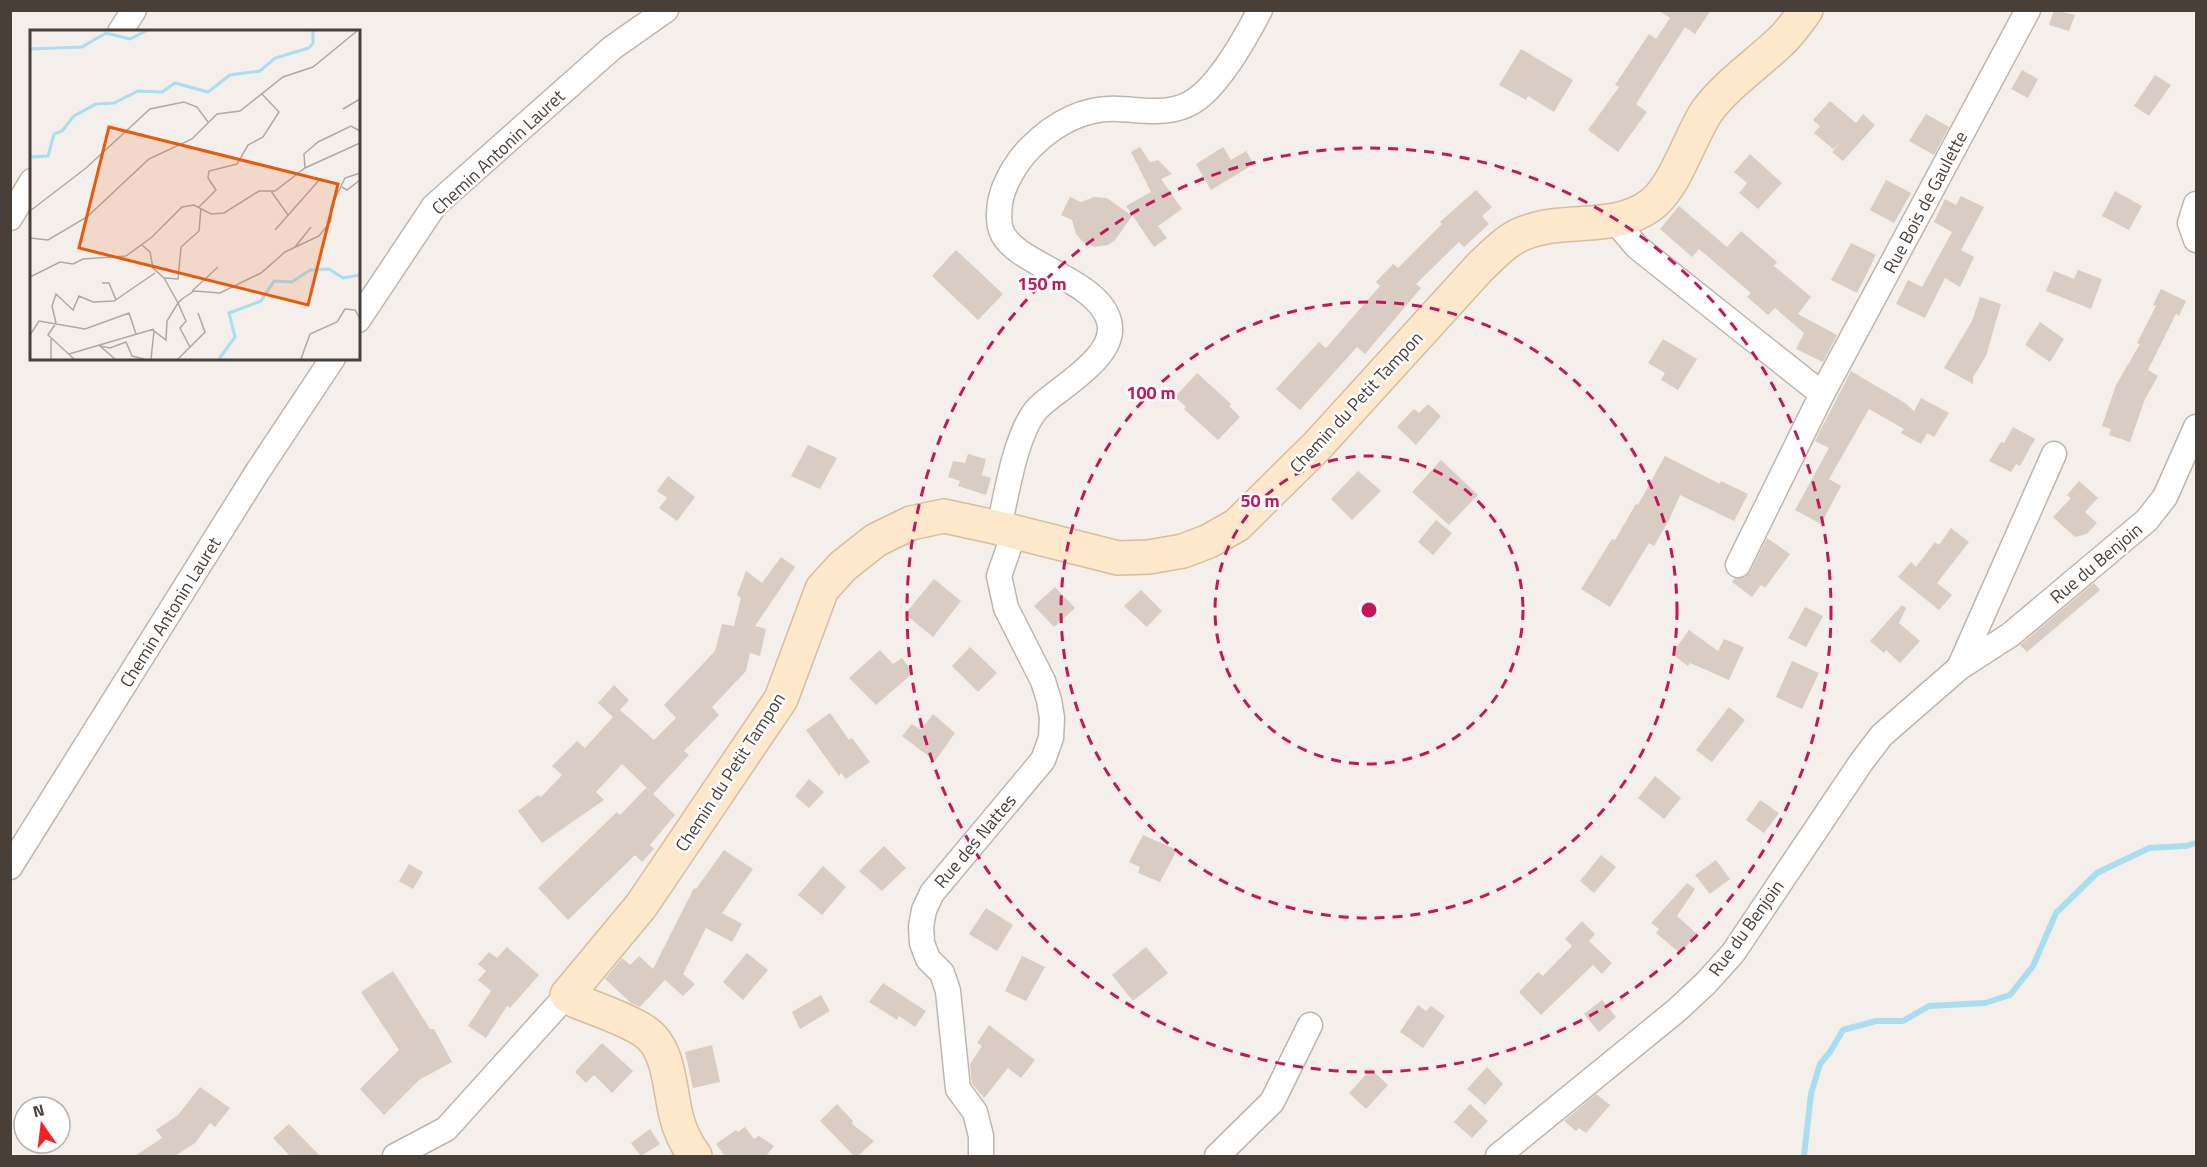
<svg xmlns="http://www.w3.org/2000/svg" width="2207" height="1167" font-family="'Titillium Web',sans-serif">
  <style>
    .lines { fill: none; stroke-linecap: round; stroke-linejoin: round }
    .stream { stroke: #a8deef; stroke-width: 6 }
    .building { fill: #d9ccc2 }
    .street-casing { stroke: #c0b5ac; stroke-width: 27 }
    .secondary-casing { stroke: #d6bd9d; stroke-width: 36 }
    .street { stroke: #fff; stroke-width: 24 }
    .secondary { stroke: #fde8cb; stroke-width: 33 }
    .ring { fill: none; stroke: #c2185b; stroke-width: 3; stroke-dasharray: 10 8 }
    .labels { text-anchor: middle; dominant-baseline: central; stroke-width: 5; stroke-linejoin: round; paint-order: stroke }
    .street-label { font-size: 18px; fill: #483f38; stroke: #fff }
    .inset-river { fill: none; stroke: #a8deef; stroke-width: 3 }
    .inset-road { fill: none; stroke: #afa9a3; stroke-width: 1.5 }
    .view { fill: #e8590c; fill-opacity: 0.15; stroke: #e8590c; stroke-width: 3 }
    .inset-edge { fill: none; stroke: #483f38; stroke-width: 3 }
    .centre { fill: #c2185b; stroke: #fff; stroke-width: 3 }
    .ring-label { font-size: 18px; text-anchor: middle; font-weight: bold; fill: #c2185b; stroke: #fff; stroke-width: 5; stroke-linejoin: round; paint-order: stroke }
  </style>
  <rect width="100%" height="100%" fill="#f4efea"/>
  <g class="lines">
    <path class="stream" d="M 1804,1156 L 1811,1094 L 1820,1064 L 1830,1052 L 1843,1030 L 1876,1021 L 1903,1021 L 1929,1006 L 1985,1003 L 2010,995 L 2033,966 L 2056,913 L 2097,873 L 2149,848 L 2186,846 L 2196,843"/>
  </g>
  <g class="building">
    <path d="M 1658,10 L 1711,10 L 1695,34 L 1685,27 L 1636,104 L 1647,112 L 1618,152 L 1588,130 L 1619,87 L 1615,85 L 1649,34 L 1656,39 L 1670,18 Z"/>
    <path d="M 2054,10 L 2075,15 L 2069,31 L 2049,25 Z"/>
    <path d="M 1521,49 L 1573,80 L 1554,112 L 1528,96 L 1526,100 L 1499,85 Z"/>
    <path d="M 2022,70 L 2038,79 L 2028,98 L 2011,89 Z"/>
    <path d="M 2155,75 L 2171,85 L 2149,116 L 2134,106 Z"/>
    <path d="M 1830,101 L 1856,123 L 1863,114 L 1875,125 L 1843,161 L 1832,152 L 1840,143 L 1833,149 L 1814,133 L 1820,126 L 1813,120 Z"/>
    <path d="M 1926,114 L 1949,127 L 1934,155 L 1909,141 Z"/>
    <path d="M 1140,147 L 1150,162 L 1158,160 L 1172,174 L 1161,179 L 1182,209 L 1158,226 L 1167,238 L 1154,247 L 1126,206 L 1151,192 L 1131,152 Z"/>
    <path d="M 1223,147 L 1231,160 L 1246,151 L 1254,164 L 1211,190 L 1196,164 Z"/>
    <path d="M 1750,154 L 1782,183 L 1758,209 L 1739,193 L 1747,183 L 1734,172 Z"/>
    <path d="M 1886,180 L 1911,193 L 1894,223 L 1870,210 Z"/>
    <path d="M 1476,190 L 1492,207 L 1482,216 L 1489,224 L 1464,247 L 1459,242 L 1416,284 L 1421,288 L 1365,354 L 1357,347 L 1300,410 L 1276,389 L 1319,342 L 1326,348 L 1380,286 L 1376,282 L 1393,264 L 1398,268 L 1442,224 L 1440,222 Z"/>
    <path d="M 2115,191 L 2142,206 L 2129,230 L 2102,216 Z"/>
    <path d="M 1961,196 L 1984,207 L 1961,250 L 1974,257 L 1960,287 L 1945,278 L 1925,318 L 1896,304 L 1908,280 L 1922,287 L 1952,232 L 1934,222 L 1945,199 L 1956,205 Z"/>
    <path d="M 1070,197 L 1081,202 L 1094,197 L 1107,198 L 1132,216 L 1115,240 L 1108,245 L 1094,247 L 1082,241 L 1076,234 L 1072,220 L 1061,215 Z"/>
    <path d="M 1679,206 L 1727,247 L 1741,231 L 1777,262 L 1774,266 L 1811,297 L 1798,314 L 1837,335 L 1823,362 L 1796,349 L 1804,333 L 1775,308 L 1768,315 L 1747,297 L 1751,293 L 1699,249 L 1692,257 L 1660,229 Z"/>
    <path d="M 1851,243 L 1876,255 L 1857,293 L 1831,280 Z"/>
    <path d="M 956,250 L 1003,294 L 978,320 L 932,276 Z"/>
    <path d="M 2078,270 L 2102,279 L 2091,309 L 2046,291 L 2054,271 L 2074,279 Z"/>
    <path d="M 2161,289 L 2186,301 L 2179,316 L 2176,314 L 2148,370 L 2158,376 L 2145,399 L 2130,442 L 2109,435 L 2111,429 L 2102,426 L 2116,385 L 2140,344 L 2137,343 L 2156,306 L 2153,305 Z"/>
    <path d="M 1980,297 L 2001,304 L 1986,356 L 1973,377 L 1973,384 L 1944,368 L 1972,321 Z"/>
    <path d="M 2040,322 L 2064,339 L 2050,362 L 2025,345 Z"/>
    <path d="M 1663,339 L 1697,359 L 1678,390 L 1661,380 L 1665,373 L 1648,363 Z"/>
    <path d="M 1851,371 L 1905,403 L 1914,411 L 1921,398 L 1949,413 L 1934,437 L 1927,433 L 1921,444 L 1901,433 L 1904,429 L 1869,409 L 1829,479 L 1841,486 L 1821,524 L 1795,510 L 1829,448 L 1815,441 Z"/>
    <path d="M 1197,373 L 1231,404 L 1229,406 L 1240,417 L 1218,440 L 1184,409 L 1186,407 L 1175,397 Z"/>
    <path d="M 1428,404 L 1441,416 L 1416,445 L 1397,427 L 1414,409 L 1419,413 Z"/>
    <path d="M 2013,427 L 2035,439 L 2020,466 L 2016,464 L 2011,472 L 1989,461 L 2001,442 L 2004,443 Z"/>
    <path d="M 808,445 L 837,458 L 820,489 L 791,476 Z"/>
    <path d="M 968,454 L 986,459 L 982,475 L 991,478 L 986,495 L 958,486 L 960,481 L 948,477 L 953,461 L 965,463 Z"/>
    <path d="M 1665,456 L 1720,484 L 1721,481 L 1748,494 L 1734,521 L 1680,495 L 1670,518 L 1654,546 L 1649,543 L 1610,607 L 1581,589 L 1612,539 L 1615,540 L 1636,504 L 1638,505 Z"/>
    <path d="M 1441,460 L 1478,495 L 1449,525 L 1412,492 Z"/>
    <path d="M 1358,471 L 1381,491 L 1352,520 L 1331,499 Z"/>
    <path d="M 668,476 L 695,497 L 677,521 L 659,508 L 667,498 L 657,491 Z"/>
    <path d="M 2079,481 L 2098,498 L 2085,512 L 2097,523 L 2087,534 L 2075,537 L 2053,517 L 2071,498 L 2067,495 Z"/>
    <path d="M 1436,520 L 1452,533 L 1433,555 L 1418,542 Z"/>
    <path d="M 1951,528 L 1969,542 L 1937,583 L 1952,595 L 1939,610 L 1898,577 L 1911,562 L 1916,567 L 1935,542 L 1939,545 Z"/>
    <path d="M 1767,538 L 1790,554 L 1765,588 L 1761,585 L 1752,597 L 1732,582 L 1735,578 L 1745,577 L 1750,572 Z"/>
    <path d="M 781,557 L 795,567 L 755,626 L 766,629 L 760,656 L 750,653 L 746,671 L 712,707 L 719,715 L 684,751 L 689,755 L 653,794 L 675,815 L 650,845 L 654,849 L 642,862 L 635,855 L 568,920 L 538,888 L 617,812 L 620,815 L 646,788 L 651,792 L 622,764 L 596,792 L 604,800 L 542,843 L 518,811 L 538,795 L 541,797 L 562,775 L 552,766 L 577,741 L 585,748 L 613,717 L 598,703 L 614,685 L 629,700 L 620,710 L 654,740 L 676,718 L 664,705 L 715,651 L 722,624 L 734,626 L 741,598 L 737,595 L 746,571 L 762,583 Z"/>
    <path d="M 934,579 L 961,601 L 933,637 L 905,614 Z"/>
    <path d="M 2094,583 L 2100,590 L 2027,652 L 2020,645 Z"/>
    <path d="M 1055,587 L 1075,608 L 1054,627 L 1034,606 Z"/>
    <path d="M 1141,590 L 1162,611 L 1147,627 L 1124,606 Z"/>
    <path d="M 1902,605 L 1906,608 L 1899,623 L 1920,641 L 1900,663 L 1886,650 L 1884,653 L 1870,641 Z"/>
    <path d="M 1805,607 L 1823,616 L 1806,647 L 1788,638 Z"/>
    <path d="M 1689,630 L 1718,651 L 1724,639 L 1744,647 L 1729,680 L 1690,663 L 1688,666 L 1672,654 Z"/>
    <path d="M 970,647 L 997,673 L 978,692 L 952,666 Z"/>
    <path d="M 880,650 L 893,664 L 902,658 L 913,673 L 876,705 L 849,678 Z"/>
    <path d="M 1792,661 L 1819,673 L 1802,709 L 1776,697 Z"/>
    <path d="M 1729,707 L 1745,720 L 1712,762 L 1696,750 Z"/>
    <path d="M 830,713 L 849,740 L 852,738 L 870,762 L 846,779 L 841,773 L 839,776 L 806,730 Z"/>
    <path d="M 933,714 L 955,733 L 935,761 L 902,736 L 912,724 L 921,730 Z"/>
    <path d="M 1655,776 L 1681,798 L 1664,819 L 1638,798 Z"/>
    <path d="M 809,779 L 824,792 L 809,808 L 795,796 Z"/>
    <path d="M 1760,800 L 1779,813 L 1764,833 L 1746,820 Z"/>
    <path d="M 1143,835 L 1177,850 L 1160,882 L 1138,873 L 1140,867 L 1129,862 Z"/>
    <path d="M 884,846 L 906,868 L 882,891 L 859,871 Z"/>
    <path d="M 724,850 L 753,869 L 722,913 L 742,924 L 732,942 L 706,928 L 683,974 L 695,984 L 683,996 L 665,980 L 640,1007 L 631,1003 L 605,979 L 622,958 L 630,965 L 639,956 L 653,969 L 694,888 L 696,889 Z"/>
    <path d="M 1601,855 L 1616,867 L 1594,893 L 1580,881 Z"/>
    <path d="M 1716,860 L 1730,879 L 1710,894 L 1695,875 Z"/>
    <path d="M 409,864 L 423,872 L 413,889 L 399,881 Z"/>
    <path d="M 823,866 L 846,887 L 822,915 L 798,895 Z"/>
    <path d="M 1687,883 L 1695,889 L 1677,916 L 1697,934 L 1680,953 L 1656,933 L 1659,929 L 1651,923 Z"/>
    <path d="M 986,908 L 1013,925 L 997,951 L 969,934 Z"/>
    <path d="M 1582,921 L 1595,934 L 1589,941 L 1612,963 L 1602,974 L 1593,965 L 1541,1015 L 1519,992 L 1538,972 L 1543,976 L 1572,946 L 1565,939 Z"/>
    <path d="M 507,947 L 539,975 L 510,1008 L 507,1006 L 486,1038 L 468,1026 L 491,991 L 478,980 L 486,971 L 478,964 L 489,952 L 497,958 Z"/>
    <path d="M 1146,947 L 1168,973 L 1133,1001 L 1112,975 Z"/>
    <path d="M 747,953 L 768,970 L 743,1000 L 723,982 Z"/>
    <path d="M 1022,956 L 1045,967 L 1026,1001 L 1005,991 Z"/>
    <path d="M 393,971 L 430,1029 L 434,1029 L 452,1062 L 419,1080 L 384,1115 L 360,1089 L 399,1050 L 361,992 Z"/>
    <path d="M 883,983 L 926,1011 L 915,1027 L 899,1016 L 897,1020 L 869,1002 Z"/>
    <path d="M 821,995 L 830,1011 L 800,1029 L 792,1012 Z"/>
    <path d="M 1602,1000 L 1616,1017 L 1599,1032 L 1584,1014 Z"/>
    <path d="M 1418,1005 L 1426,1011 L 1431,1006 L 1445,1016 L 1423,1048 L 1400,1032 Z"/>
    <path d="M 989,1025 L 1035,1060 L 1021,1078 L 1008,1068 L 984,1098 L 972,1084 L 970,1064 L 982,1046 L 977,1043 Z"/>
    <path d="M 602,1043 L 633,1071 L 612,1093 L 594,1075 L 586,1083 L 575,1072 Z"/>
    <path d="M 712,1045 L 720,1082 L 693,1088 L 685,1052 Z"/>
    <path d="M 1487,1067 L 1503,1084 L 1485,1105 L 1467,1089 Z"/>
    <path d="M 1371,1069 L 1388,1085 L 1366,1109 L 1349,1093 Z"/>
    <path d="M 200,1087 L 230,1108 L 215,1127 L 210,1123 L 195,1143 L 175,1156 L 135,1156 L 162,1138 L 156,1130 L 178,1115 Z"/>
    <path d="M 1596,1094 L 1610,1105 L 1586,1133 L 1579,1128 L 1576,1131 L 1564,1121 Z"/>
    <path d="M 837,1104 L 853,1121 L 852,1124 L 874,1141 L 858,1156 L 854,1156 L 820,1121 Z"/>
    <path d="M 1470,1104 L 1488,1121 L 1472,1138 L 1454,1122 Z"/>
    <path d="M 289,1124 L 320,1156 L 290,1156 L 273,1138 Z"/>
    <path d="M 745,1127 L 754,1139 L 759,1136 L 774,1146 L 766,1156 L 725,1156 L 716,1144 L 736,1130 L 738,1132 Z"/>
    <path d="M 650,1129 L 660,1144 L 641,1156 L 631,1143 Z"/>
  </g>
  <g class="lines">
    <g class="street-casing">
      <g id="street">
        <path d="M 120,32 L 134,10"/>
        <path d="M 2196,204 L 2190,223 L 2196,240"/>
        <path d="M 10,218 L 32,181"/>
        <path d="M 1615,221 L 1637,247 L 1822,394"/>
        <path d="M 358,320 L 434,206 L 612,48 L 666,10"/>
        <path d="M 999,528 C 1006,496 1016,431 1038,408 C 1059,387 1119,356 1109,321 C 1097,278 1012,264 1001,230 C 998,221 999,212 1000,203 C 1003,184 1017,161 1030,148 C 1054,124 1084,107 1119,109 C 1144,110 1171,116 1194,101 C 1219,85 1246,37 1260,10"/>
        <path d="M 1738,565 L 1822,394 L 2028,10"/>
        <path d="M 1959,668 L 2054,454"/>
        <path d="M 10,867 L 258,471 L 333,358"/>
        <path d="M 395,1156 L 446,1129 L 567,995"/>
        <path d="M 981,1156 L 981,1136 L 975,1112 L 958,1089 L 948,991 L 942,973 L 928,959 L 922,943 L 921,927 L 924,910 L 932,893 L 1043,760 L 1051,738 L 1052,718 L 1049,700 L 1043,681 L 1006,608 L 999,576 L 1014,533"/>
        <path d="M 1217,1156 L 1272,1102 L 1310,1025"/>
        <path d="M 1498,1156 L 1677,1010 L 1706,983 L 1733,953 L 1862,761 L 1882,735 L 1959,668 L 2010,635 L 2147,520 L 2165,497 L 2196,427"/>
      </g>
    </g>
    <g class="secondary-casing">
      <path id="secondary" d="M 695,1156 C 687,1145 679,1129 676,1115 C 669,1088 670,1048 644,1031 C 624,1018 598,1010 576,1001 L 567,995 L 641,906 L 781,699 L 822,589 L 843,566 L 876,540 L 911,523 L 944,516 L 999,528 L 1118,558 L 1149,557 L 1183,551 L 1209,541 L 1237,525 L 1317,446 L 1480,267 C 1494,254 1508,238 1527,232 C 1567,217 1615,232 1651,205 C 1676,186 1689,138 1707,111 C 1727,84 1756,65 1780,42 C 1790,33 1798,21 1806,10"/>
    </g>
    <use href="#street" class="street"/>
    <use href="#secondary" class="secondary"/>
  </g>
  <g class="ring">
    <circle cx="1369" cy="610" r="154"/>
    <circle cx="1369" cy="610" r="308"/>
    <circle cx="1369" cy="610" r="462"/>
  </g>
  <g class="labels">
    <g class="street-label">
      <text transform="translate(498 152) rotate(-43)">Chemin Antonin Lauret</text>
      <text transform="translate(1925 202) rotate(-62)">Rue Bois de Gaulette</text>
      <text transform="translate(1356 402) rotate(-47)">Chemin du Petit Tampon</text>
      <text transform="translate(2096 563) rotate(-40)">Rue du Benjoin</text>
      <text transform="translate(170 612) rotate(-58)">Chemin Antonin Lauret</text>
      <text transform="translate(730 772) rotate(-57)">Chemin du Petit Tampon</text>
      <text transform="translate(975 841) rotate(-50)">Rue des Nattes</text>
      <text transform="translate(1746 928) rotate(-54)">Rue du Benjoin</text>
    </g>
  </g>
  <g transform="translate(30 30)">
    <rect width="330" height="330" fill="#f4efea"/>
    <path class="inset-river" d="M 0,19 L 52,17 L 76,3 L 100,9 L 116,1M 0,127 L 18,126 L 24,104 L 32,101 L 44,86 L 66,74 L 84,73 L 108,61 L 132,62 L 145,53 L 178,62 L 200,45 L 230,41 L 245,28 L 279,18 L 283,13 L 283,1M 189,329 L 205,307 L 199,283 L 231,271 L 244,251 L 262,252 L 280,240 L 299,239 L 313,248 L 330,245"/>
    <path class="inset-road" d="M 313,79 L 330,69M 275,138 L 274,124 L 288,112 L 321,96 L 330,101M 312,157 L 317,160 L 330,150M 241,161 L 258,185M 169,177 L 186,160 L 178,148 L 179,141 L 207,134 L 218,115 L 233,107 L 249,82 L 232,64M 0,181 L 56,138 L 120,79 L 154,72 L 167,77 L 178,92M 245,200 L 291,148M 0,208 L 18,210 L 57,187 L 119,129 L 162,109 L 187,84 L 210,81 L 253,47 L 283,37 L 327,1M 112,215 L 120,222 L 123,238 L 134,248 L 148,273 L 137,291 L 136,310 L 124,301 L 121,329M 265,217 L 281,197M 0,247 L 30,232 L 43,234 L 53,229 L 96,226 L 122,207 L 152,177 L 164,175 L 181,184 L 194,183 L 229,161 L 245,161 L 275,138 L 330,113M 135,248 L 148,249 L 151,217 L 169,201 L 171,178M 72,253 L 79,253 L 86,270M 162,261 L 188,237M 26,293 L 22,276 L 26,264 L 43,280 L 49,266 L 63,272 L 84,271 L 125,243M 26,293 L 18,305 L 44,329M 0,305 L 9,291 L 55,299 L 99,283 L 106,304M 21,309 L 21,329M 160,317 L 150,298 L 156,291 L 148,273 L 152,269 L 164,261 L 190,263 L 231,243 L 255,222 L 289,206 L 301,191 L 301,177 L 315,148 L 330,143M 39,324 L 124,299M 85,329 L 70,316 L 80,318 L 96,312 L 102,326 L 114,329M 148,329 L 175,302 L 168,283M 271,329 L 280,304 L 307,292 L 315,279 L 325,280 L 330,289"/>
    <path class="view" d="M 79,97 L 308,154 L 278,275 L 49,218 Z"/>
    <rect width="330" height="330" class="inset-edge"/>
  </g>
  <circle cx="1369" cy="610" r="9" class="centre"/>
  <g class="ring-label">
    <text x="1042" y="290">150 m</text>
    <text x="1151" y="399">100 m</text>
    <text x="1260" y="507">50 m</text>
  </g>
  <rect width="2207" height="1167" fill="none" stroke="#483f38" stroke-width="24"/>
  <g transform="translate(42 1125) rotate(346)"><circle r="28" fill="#ffffff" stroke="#b6b2af" stroke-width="1.5"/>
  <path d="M0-4.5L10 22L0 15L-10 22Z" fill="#f52024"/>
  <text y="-9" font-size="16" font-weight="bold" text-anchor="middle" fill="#483f38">N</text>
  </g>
</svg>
